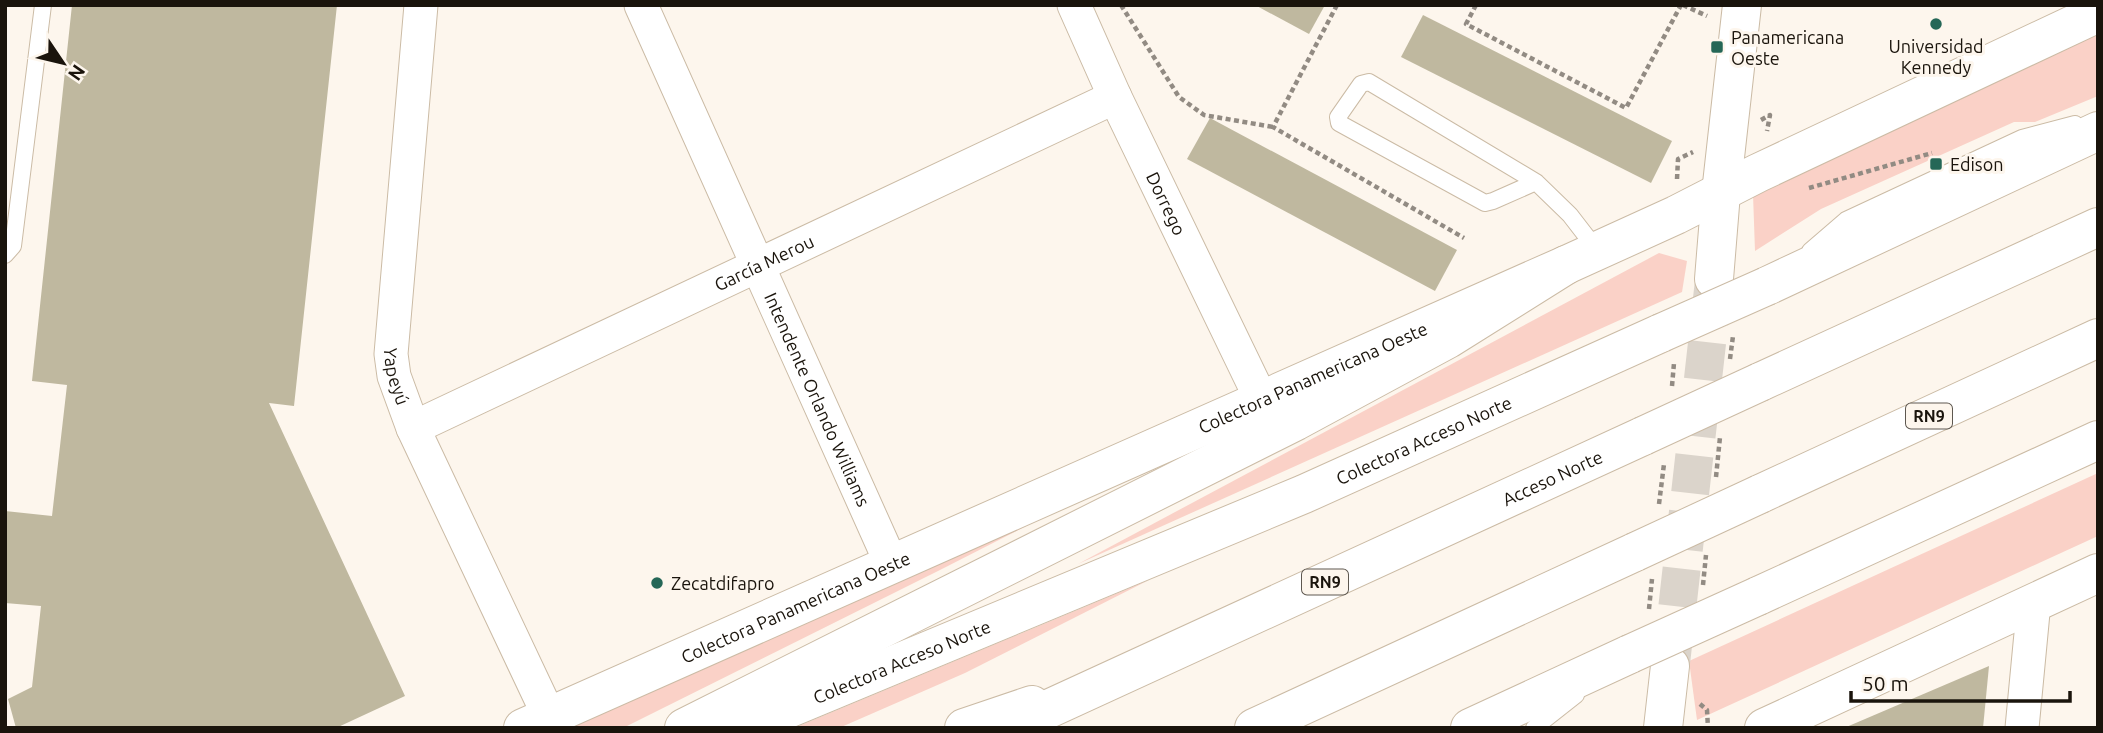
<svg xmlns="http://www.w3.org/2000/svg" width="2103" height="733" font-family="Ubuntu,sans-serif">
  <style>
    .green { fill: #fad1c7 }
    .building { fill: #bfb89f }
    .lines { fill: none; stroke-linecap: round; stroke-linejoin: round }
    .tertiary-tunnel { stroke: #dbd4cb; stroke-width: 38; stroke-dasharray: 38 19; stroke-linecap: butt }
    .service-casing { stroke: #cbbba5; stroke-width: 18 }
    .minor-casing { stroke: #cbbba5; stroke-width: 35 }
    .tertiary-casing { stroke: #cbbba5; stroke-width: 40 }
    .motorway-casing { stroke: #cbbba5; stroke-width: 40 }
    .path { stroke: #928b83; stroke-width: 4.5; stroke-dasharray: 5 3.5; stroke-linecap: butt }
    .service { stroke: #fff; stroke-width: 16 }
    .minor { stroke: #fff; stroke-width: 33 }
    .tertiary { stroke: #fff; stroke-width: 38 }
    .motorway { stroke: #fff; stroke-width: 38 }
    .motorway-bridge-casing { stroke: #cbbba5; stroke-width: 40; stroke-linecap: butt }
    .motorway-bridge { stroke: #fff; stroke-width: 38 }
    .poi-dot { fill: #256757; stroke: #fdf6ed; stroke-width: 2.5 }
    .labels { text-anchor: middle; dominant-baseline: central; stroke-width: 6; stroke-linejoin: round; paint-order: stroke }
    .shield { fill: #fdf6ed; stroke: #5e5850; stroke-width: 2 }
    .shield-label { font-size: 16px; font-weight: bold; fill: #1a140c }
    .poi-label { font-size: 18px; fill: #1a140c; stroke: #fdf6ed; text-anchor: start }
    .street-label { font-size: 18px; fill: #1a140c; stroke: #fdf6ed }
  </style>
  <rect width="100%" height="100%" fill="#fdf6ed"/>
  <g class="green">
    <path d="M 2098,33 L 2098,96 L 2035,122 L 2014,122 L 1821,209 L 1755,251 L 1753,194 Z"/>
    <path d="M 1659,253 L 1687,261 L 1682,292 L 1078,564 Z"/>
    <path d="M 1218,428 L 940,570 L 623,728 L 563,728 Z"/>
    <path d="M 2098,473 L 2098,536 L 1697,720 L 1689,661 Z"/>
    <path d="M 1149,580 L 965,673 L 839,728 L 794,728 Z"/>
  </g>
  <g class="building">
    <path d="M 72,5 L 337,5 L 294,406 L 269,403 L 405,696 L 336,728 L 16,728 L 8,699 L 32,687 L 41,606 L 5,603 L 5,511 L 52,516 L 67,385 L 32,381 Z"/>
    <path d="M 1255,5 L 1325,5 L 1309,34 Z"/>
    <path d="M 1423,15 L 1672,141 L 1651,183 L 1401,57 Z"/>
    <path d="M 1210,118 L 1457,250 L 1435,291 L 1187,159 Z"/>
    <path d="M 1989,666 L 1983,728 L 1844,728 Z"/>
  </g>
  <g class="lines">
    <path class="tertiary-tunnel" d="M 1671,663 L 1714,281"/>
    <g class="service-casing">
      <g id="service">
        <path d="M 1536,182 L 1493,201 L 1485,203 L 1339,123 L 1338,117 L 1361,84 L 1369,82 L 1536,182 L 1570,215 L 1597,250"/>
        <path d="M 1810,251 L 1846,220 L 2022,138 L 2075,124"/>
        <path d="M 5,255 L 13,246 L 43,5"/>
        <path d="M 1534,728 L 1576,695"/>
      </g>
    </g>
    <g class="minor-casing">
      <g id="minor">
        <path id="s1" d="M 421,5 L 391,354 L 394,376 L 413,428 L 549,716"/>
        <path id="s2" d="M 641,5 L 891,563"/>
        <path id="s3" d="M 1074,5 L 1115,97 L 1261,399"/>
        <path id="s4" d="M 413,428 L 1115,97"/>
        <path d="M 2022,728 L 2034,602"/>
      </g>
    </g>
    <g class="tertiary-casing">
      <g id="tertiary">
        <path d="M 1714,279 L 1721,193 L 1742,5"/>
        <path id="s5" d="M 523,728 L 1566,265 L 1676,215 L 1758,173 L 2098,13"/>
        <path d="M 1663,728 L 1670,666"/>
        <path d="M 1764,728 L 2098,573"/>
      </g>
    </g>
    <g class="motorway-casing">
      <g id="motorway">
        <path d="M 1767,286 L 2098,131"/>
        <path d="M 1760,382 L 2098,227"/>
        <path d="M 1760,494 L 2098,338"/>
        <path d="M 1758,596 L 2098,440"/>
        <path d="M 684,728 L 1296,421 L 1448,339 L 1566,265"/>
        <path id="s6" d="M 742,728 L 1304,494 L 1661,333"/>
        <path d="M 964,728 L 1032,705"/>
        <path id="s7" d="M 1007,728 L 1643,436"/>
        <path d="M 1254,728 L 1635,552"/>
        <path d="M 1470,728 L 1630,654"/>
      </g>
    </g>
    <g class="path">
      <path d="M 1121,5 L 1179,97 L 1204,115 L 1273,127"/>
      <path d="M 1337,5 L 1273,127 L 1464,238"/>
      <path d="M 1476,5 L 1466,24 L 1626,108 L 1681,5"/>
      <path d="M 1683,5 L 1707,16"/>
      <path d="M 1761,120 L 1770,115 L 1767,131"/>
      <path d="M 1677,179 L 1678,159 L 1693,152"/>
      <path d="M 1809,188 L 1932,153"/>
      <path d="M 1730,359 L 1733,336"/>
      <path d="M 1672,386 L 1674,363"/>
      <path d="M 1716,477 L 1720,437"/>
      <path d="M 1659,504 L 1664,464"/>
      <path d="M 1703,585 L 1706,555"/>
      <path d="M 1649,609 L 1652,579"/>
      <path d="M 1700,704 L 1707,710 L 1708,728"/>
    </g>
    <use href="#service" class="service"/>
    <use href="#minor" class="minor"/>
    <use href="#tertiary" class="tertiary"/>
    <use href="#motorway" class="motorway"/>
    <g class="motorway-bridge-casing">
      <g id="motorway-bridge">
        <path d="M 1661,333 L 1767,286"/>
        <path d="M 1643,436 L 1760,382"/>
        <path d="M 1635,552 L 1760,494"/>
        <path d="M 1630,654 L 1758,596"/>
      </g>
    </g>
    <use href="#motorway-bridge" class="motorway-bridge"/>
  </g>
  <g class="poi-dot">
    <circle cx="1936" cy="24" r="7"/>
    <rect x="1710" y="40" width="14" height="14" rx="3.5"/>
    <rect x="1929" y="157" width="14" height="14" rx="3.5"/>
    <circle cx="657" cy="583" r="7"/>
  </g>
  <g class="labels">
    <g class="shield">
      <rect x="1906" y="403.5" width="46" height="25" rx="5"/>
      <rect x="1302" y="569.5" width="46" height="25" rx="5"/>
    </g>
    <g class="shield-label">
      <text x="1929" y="416">RN9</text>
      <text x="1325" y="582">RN9</text>
    </g>
    <g class="poi-label">
      <text x="1731" y="37">Panamericana<tspan x="1731" dy="21">Oeste</tspan></text>
      <text x="1936" y="46" text-anchor="middle">Universidad<tspan x="1936" dy="21">Kennedy</tspan></text>
      <text x="1950" y="164">Edison</text>
      <text x="671" y="583">Zecatdifapro</text>
    </g>
    <g class="street-label">
      <text stroke="none"><textPath href="#s3" startOffset="219">Dorrego</textPath></text>
      <text stroke="none"><textPath href="#s4" startOffset="388">García Merou</textPath></text>
      <text stroke="none"><textPath href="#s1" startOffset="373">Yapeyú</textPath></text>
      <text stroke="none"><textPath href="#s5" startOffset="864">Colectora Panamericana Oeste</textPath></text>
      <text stroke="none"><textPath href="#s2" startOffset="432">Intendente Orlando Williams</textPath></text>
      <text stroke="none"><textPath href="#s6" startOffset="740">Colectora Acceso Norte</textPath></text>
      <text stroke="none"><textPath href="#s7" startOffset="600">Acceso Norte</textPath></text>
      <text stroke="none"><textPath href="#s5" startOffset="298">Colectora Panamericana Oeste</textPath></text>
      <text stroke="none"><textPath href="#s6" startOffset="173">Colectora Acceso Norte</textPath></text>
    </g>
  </g>
  <rect width="2103" height="733" fill="none" stroke="#1a140c" stroke-width="14"/>
  <g transform="translate(63 63) rotate(125)" stroke="#fdf6ed" stroke-width="5" paint-order="stroke">
  <path d="M0-5L12 26L0 18L-12 26Z" fill="#1a140c"/>
  <text y="-10" font-size="19" font-weight="bold" text-anchor="middle" fill="#1a140c">N</text>
  </g>
  <path d="M1851 691v10h219v-10" fill="none" stroke="#1a140c" stroke-width="3.5"/>
  <text x="1862" y="691" font-size="21" fill="#1a140c" stroke="#fdf6ed" stroke-width="5" paint-order="stroke">50 m</text>
</svg>
